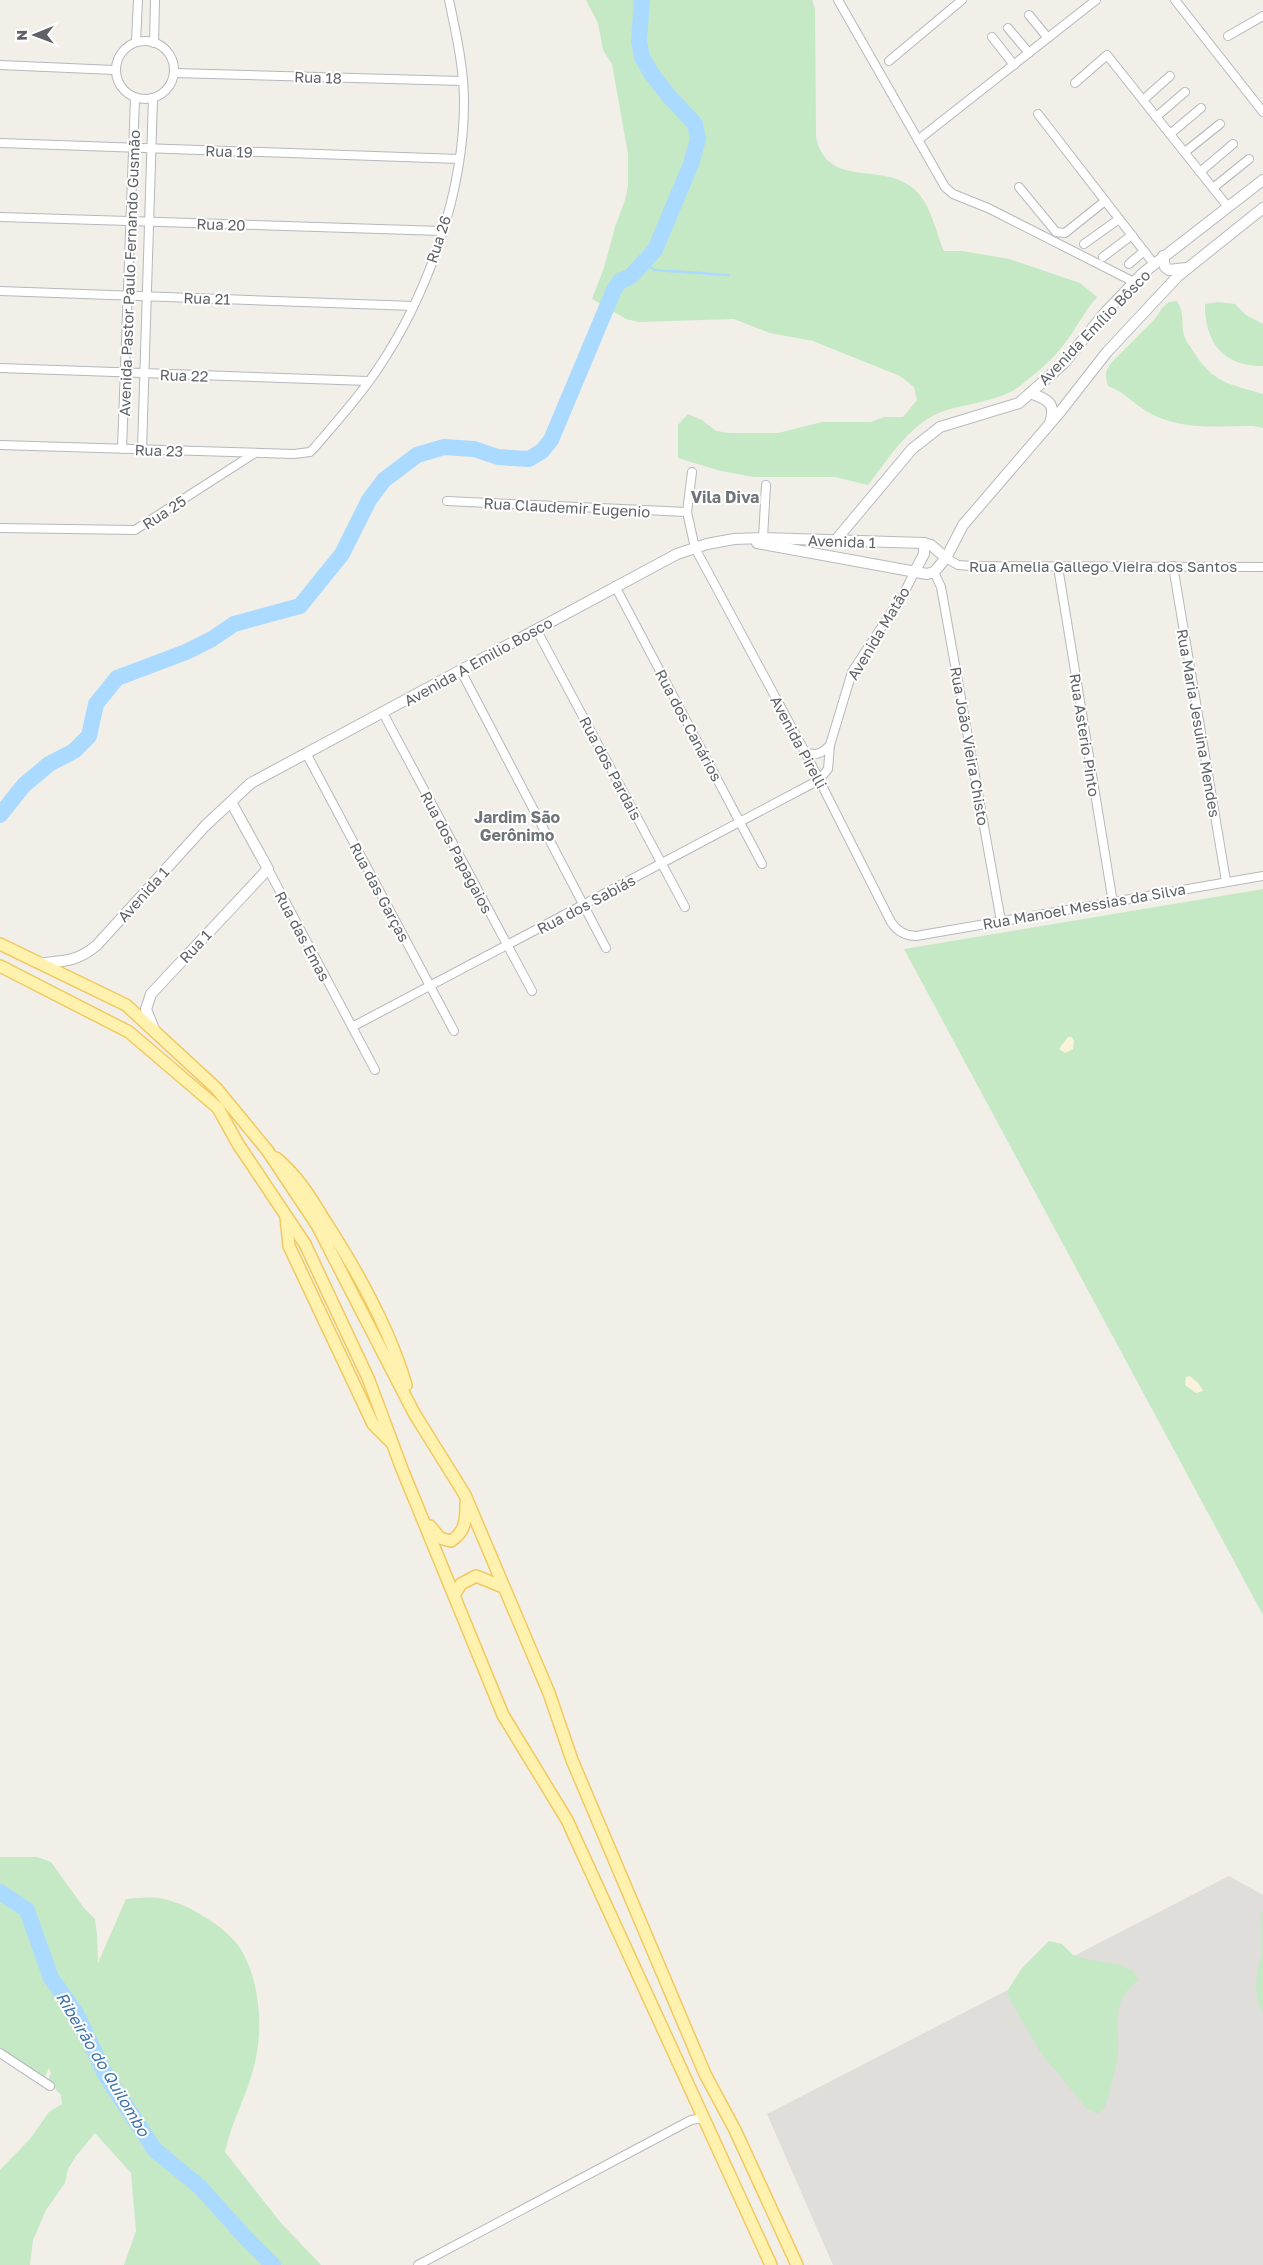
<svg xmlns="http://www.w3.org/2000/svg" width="1263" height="2265" font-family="'Golos Text',sans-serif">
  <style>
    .industrial { fill: #e0deda }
    .green { fill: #c5e8c5 }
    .sand { fill: #fbf3d9 }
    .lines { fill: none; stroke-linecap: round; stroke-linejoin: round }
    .stream { stroke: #aadaff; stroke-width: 2.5 }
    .river { stroke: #aadaff; stroke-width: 16 }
    .street-casing { stroke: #b5b8bc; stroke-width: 10 }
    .secondary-casing { stroke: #b6babf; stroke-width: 12 }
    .primary-casing { stroke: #f2c960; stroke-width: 14 }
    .street { stroke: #fff; stroke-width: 8 }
    .secondary { stroke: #fff; stroke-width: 10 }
    .primary { stroke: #fff2af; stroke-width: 11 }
    .labels { text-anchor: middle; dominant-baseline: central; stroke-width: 4; stroke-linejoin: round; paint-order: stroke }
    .street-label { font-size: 15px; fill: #5f6368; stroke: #fff }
    .neighbourhood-label { font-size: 16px; font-weight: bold; fill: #70757a; stroke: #fff }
    .water-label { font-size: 16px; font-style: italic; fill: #4174aa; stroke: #fff }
  </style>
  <rect width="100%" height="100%" fill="#f1efe8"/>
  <path class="industrial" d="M 1229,1876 L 1263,1895 L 1263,2265 L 833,2265 L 767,2114 Z"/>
  <g class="green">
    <path d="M 586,0 L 812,0 L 815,9 L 816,137 C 827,190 883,161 914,189 C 931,204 935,230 944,251 L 963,251 L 1009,259 L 1080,283 L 1097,297 C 1083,313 1075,331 1062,347 C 1051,361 1031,378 1017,388 C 1000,400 967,404 947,410 C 912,420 890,457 868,485 L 835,477 L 754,477 L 721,471 L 678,458 L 678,425 L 688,414 L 702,420 L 716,431 L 729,433 L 778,433 L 822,422 L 871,422 L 884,417 L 903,417 L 917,400 L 914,387 L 900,376 L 813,341 L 770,333 L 734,319 L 639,322 L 626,319 L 592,299 L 604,268 L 615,227 L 625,200 L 628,186 L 628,154 L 612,64 L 603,50 L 598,23 Z"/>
    <path d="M 1177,301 C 1186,316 1180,325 1185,338 C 1187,343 1191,347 1193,351 C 1213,383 1229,384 1263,394 L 1263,428 L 1253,426 C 1217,426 1179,431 1146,411 C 1133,403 1123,391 1108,386 C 1105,376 1105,371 1111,363 L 1154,320 L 1163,307 L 1169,302 Z"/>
    <path d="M 1218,302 L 1235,304 L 1246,315 L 1263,324 L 1263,366 C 1222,366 1205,342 1205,304 Z"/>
    <path d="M 1263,889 L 1263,1615 L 904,949 Z"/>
    <path d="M 0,1857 L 37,1857 L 51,1862 L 84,1908 L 95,1919 L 97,1935 L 98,1963 L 126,1899 C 138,1898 153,1896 164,1899 C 188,1904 226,1927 240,1948 C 260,1980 264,2030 254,2066 C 247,2096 231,2122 225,2152 L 281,2223 L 321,2265 L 124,2265 L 136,2231 L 131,2173 L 95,2133 L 76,2156 L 68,2169 L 65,2183 L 46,2210 L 33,2240 L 30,2265 L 0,2265 L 0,2170 L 30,2139 L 49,2112 L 62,2104 L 61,2095 L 48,2081 L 51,2073 L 49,2068 L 42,2083 L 0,2048 Z"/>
    <path d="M 1263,1912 L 1263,2014 L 1259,2006 L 1256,1989 L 1257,1972 L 1262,1954 L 1261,1913 Z"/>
    <path d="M 1049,1941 L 1062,1944 L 1073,1955 L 1090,1960 L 1120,1965 L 1133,1971 L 1139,1980 C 1107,2001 1122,2031 1117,2061 C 1114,2077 1109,2094 1104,2109 L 1098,2114 L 1087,2109 L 1041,2053 L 1006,1993 L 1022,1968 Z"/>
  </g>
  <g class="sand">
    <path d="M 1068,1037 L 1072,1037 L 1074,1041 L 1073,1049 L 1065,1053 L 1059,1049 Z"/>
    <path d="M 1190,1376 L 1199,1384 L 1203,1391 L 1196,1393 L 1185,1385 L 1186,1377 Z"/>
  </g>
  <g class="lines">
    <path class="stream" d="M 643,263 L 655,270 L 728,275"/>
    <g class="river">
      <path d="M 0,815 L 24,785 L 49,764 L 74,751 L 89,736 L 96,704 L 117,678 L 186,652 L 212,639 L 234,624 L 300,606 L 342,554 L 369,500 L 384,480 L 417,455 L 444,447 L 474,449 L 498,457 L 529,459 L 542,451 L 551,440 L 614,290 L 620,281 L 630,277 L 655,250 L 691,164 L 698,139 L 695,124 L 668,95 L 651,73 L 642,57 L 639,41 L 642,0"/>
      <path d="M 0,1892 L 27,1910 L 51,1978 L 76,2013 L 106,2076 L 155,2150 L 200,2187 L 246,2238 L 273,2265"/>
    </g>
    <g class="street-casing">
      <g id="street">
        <path d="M 838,0 L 945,187 L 953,194 L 988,208 L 1134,282"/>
        <path d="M 1175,0 L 1263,112"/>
        <path d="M 1029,15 L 1048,38"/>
        <path d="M 1008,28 L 1029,53"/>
        <path d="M 1228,36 L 1263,16"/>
        <path d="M 992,37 L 1014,65"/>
        <circle cx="145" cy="70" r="29"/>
        <path d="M 136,42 L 138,0"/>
        <path d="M 154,43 L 155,0"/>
        <path d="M 889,61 L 962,0"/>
        <path d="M 0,65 L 114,70"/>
        <path d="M 175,73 L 462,81"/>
        <path d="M 1075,83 L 1107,55 L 1228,207"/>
        <path d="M 1143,100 L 1170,76"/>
        <path d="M 1038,114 L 1154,264"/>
        <path d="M 1156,117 L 1185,92"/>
        <path d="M 1170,134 L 1201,108"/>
        <path d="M 918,140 L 1096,0"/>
        <path d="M 0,143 L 459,159"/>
        <path d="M 1185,152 L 1220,124"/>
        <path d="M 1200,172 L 1233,144"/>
        <path d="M 1019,187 L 1056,232 L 1065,233 L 1105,201"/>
        <path d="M 1213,188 L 1249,159"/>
        <path d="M 0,217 L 442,231"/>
        <path d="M 1084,244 L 1119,219"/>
        <path d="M 1103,257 L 1132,235"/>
        <path d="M 1129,264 L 1144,251"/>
        <path d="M 0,291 L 413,306"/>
        <path d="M 0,368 L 368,381"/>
        <path d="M 0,445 L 294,454 L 310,452 L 315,447 C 337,421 361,395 379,367 C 429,292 464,191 464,102 C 464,68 456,33 449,0"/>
        <path d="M 122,449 L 135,98"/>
        <path d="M 142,450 L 153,98"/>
        <path d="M 692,472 L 687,512 L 695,548 L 805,752 L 891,922 C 897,931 905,936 916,936 L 1263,876"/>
        <path d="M 447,501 L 687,512"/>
        <path d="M 0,528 L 135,530 L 255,453"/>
        <path d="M 763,538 L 766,485"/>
        <path d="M 946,558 L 958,565 L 972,566 L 1263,567"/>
        <path d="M 1173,566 L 1226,881"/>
        <path d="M 1058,567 L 1113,903"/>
        <path d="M 934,572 L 941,587 L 1001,921"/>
        <path d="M 615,586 L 762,864"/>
        <path d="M 536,629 L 685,907"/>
        <path d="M 461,671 L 606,948"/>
        <path d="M 383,713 L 532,991"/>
        <path d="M 805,752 C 817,756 821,754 830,745"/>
        <path d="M 306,753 L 454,1031"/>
        <path d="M 268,869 L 375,1070"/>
        <path d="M 352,1027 L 819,780 L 828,769 L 830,745 L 852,672 L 904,593 L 915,571"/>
        <path d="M 0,2053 L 50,2086"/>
        <path d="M 418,2265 L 691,2120 L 704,2118"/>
      </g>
    </g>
    <g class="secondary-casing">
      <g id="secondary">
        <path d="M 1163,256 L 1165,267 L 1169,270 L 1186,268"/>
        <path d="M 1030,393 C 1047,399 1057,403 1050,423"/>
        <path d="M 835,541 L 912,449 L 940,427 L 1019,403 L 1064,363 L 1103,315 L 1143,273 L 1263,180"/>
        <path d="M 757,543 L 927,574 L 934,572 L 946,558 L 963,525 L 1060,412 L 1107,352 L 1178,276 L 1263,208"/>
        <path d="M 915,571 L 924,554 L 924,543"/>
        <path d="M 43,963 C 66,961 78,961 97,945 L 205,826 L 251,783 L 677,554 L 707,544 L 734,539 L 763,538 L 924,543 L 931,545 L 946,558"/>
        <path d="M 155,1032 L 146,1009 L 151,994 L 268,869 L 231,802"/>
      </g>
    </g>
    <g class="primary-casing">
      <g id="primary">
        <path d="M 0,944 L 126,1005 L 216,1088 L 267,1150 L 317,1225 L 414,1413 L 465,1495 L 549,1693 L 572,1760 L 705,2074 L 735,2130 L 797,2265"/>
        <path d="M 0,966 L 129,1032 L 218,1108 L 238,1144 L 305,1244 L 368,1378 L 402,1469 L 503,1715 L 567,1820 L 771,2265"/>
        <path d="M 276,1158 C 297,1175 311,1198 325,1221 C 358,1272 389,1327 406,1385"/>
        <path d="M 286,1217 L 289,1246 L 373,1424 L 391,1442"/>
        <path d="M 430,1526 L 440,1538 L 451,1541 C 466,1531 466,1520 466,1503"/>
        <path d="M 454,1595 L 461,1584 L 476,1576 L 503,1587"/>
      </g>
    </g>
    <use href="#street" class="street"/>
    <use href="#secondary" class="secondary"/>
    <use href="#primary" class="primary"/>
  </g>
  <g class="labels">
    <g class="street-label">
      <text transform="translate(318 77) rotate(2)">Rua 18</text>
      <text transform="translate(229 151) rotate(2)">Rua 19</text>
      <text transform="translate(221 224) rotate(2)">Rua 20</text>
      <text transform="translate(438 239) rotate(-72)">Rua 26</text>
      <text transform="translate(129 273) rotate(-88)">Avenida Pastor Paulo Fernando Gusmão</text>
      <text transform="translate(207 298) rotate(2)">Rua 21</text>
      <text transform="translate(1094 327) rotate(-46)">Avenida Emílio Bôsco</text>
      <text transform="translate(184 375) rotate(2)">Rua 22</text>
      <text transform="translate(159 450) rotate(2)">Rua 23</text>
      <text transform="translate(567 507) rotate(3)">Rua Claudemir Eugenio</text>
      <text transform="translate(164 512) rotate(-33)">Rua 25</text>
      <text transform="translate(842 541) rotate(2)">Avenida 1</text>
      <text x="1103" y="566">Rua Amelia Gallego Vieira dos Santos</text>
      <text transform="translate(878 633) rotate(-59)">Avenida Matão</text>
      <text transform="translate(478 661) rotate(-29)">Avenida A Emilio Bosco</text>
      <text transform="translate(1199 723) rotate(80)">Rua Maria Jesuina Mendes</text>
      <text transform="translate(689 725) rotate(62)">Rua dos Canários</text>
      <text transform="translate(1085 735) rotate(81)">Rua Asterio Pinto</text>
      <text transform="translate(799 742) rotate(62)">Avenida Pirelli</text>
      <text transform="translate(970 746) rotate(80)">Rua João Vieira Chisto</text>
      <text transform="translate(611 768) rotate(62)">Rua dos Pardais</text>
      <text transform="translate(457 852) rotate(62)">Rua dos Papagaios</text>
      <text transform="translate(380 892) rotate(62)">Rua das Garças</text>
      <text transform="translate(143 894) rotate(-48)">Avenida 1</text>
      <text transform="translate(586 904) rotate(-28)">Rua dos Sabiás</text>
      <text transform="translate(1084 906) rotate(-10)">Rua Manoel Messias da Silva</text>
      <text transform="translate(303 936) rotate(62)">Rua das Emas</text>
      <text transform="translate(195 946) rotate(-47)">Rua 1</text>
    </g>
    <g class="neighbourhood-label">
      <text x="725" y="497">Vila Diva</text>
      <text x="517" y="817">Jardim São<tspan x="517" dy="18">Gerônimo</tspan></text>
    </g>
    <g class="water-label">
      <text transform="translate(103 2064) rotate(59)">Ribeirão do Quilombo</text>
    </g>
  </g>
  <g transform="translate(35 35) rotate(269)" stroke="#ffffff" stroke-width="4" paint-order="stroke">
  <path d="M0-4L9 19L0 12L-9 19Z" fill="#5f6368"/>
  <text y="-8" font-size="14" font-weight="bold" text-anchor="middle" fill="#5f6368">N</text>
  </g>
</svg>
